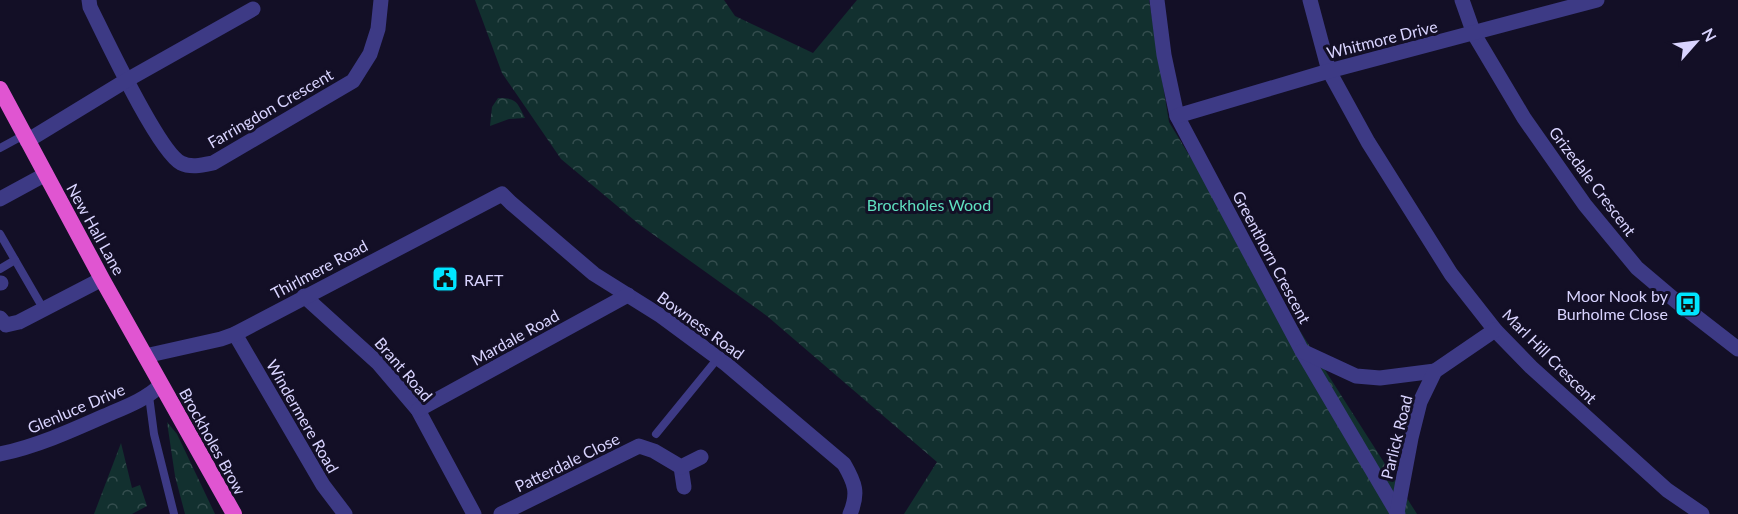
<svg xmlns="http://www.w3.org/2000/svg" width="1738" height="514" font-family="Lato,sans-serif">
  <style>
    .forest { fill: url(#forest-crowns) }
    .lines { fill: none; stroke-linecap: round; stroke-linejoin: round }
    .service { stroke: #3d3a85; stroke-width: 8 }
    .minor { stroke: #3d3a85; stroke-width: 15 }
    .trunk { stroke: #e055d1; stroke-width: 16 }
    .labels { text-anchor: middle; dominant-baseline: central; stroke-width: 6; stroke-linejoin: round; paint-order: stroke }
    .street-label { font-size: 16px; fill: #d9d4ff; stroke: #130f26 }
    .park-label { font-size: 16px; fill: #5fe0c0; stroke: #130f26 }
    .poi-label { font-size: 16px; fill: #d9d4ff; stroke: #130f26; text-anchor: start }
  </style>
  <defs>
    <pattern id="forest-crowns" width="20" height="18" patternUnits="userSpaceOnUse" patternTransform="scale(1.5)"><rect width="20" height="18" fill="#12302f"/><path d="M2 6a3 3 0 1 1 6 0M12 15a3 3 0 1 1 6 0" fill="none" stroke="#344d4e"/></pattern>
  </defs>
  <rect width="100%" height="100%" fill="#130f26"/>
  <g class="forest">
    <path d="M 475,0 L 724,0 L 735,16 L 813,53 L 857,0 L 1149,0 L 1169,122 L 1217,201 L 1417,514 L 904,514 L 937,462 L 767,316 L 640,225 L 561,159 L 502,73 Z"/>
    <path d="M 498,98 C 517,98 517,102 525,118 L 509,119 L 490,126 L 492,107 Z"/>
    <path d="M 167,422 L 177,434 L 215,514 L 185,514 L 175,476 Z"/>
    <path d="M 121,443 L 132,488 L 140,485 L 147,506 L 132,514 L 94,514 Z"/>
  </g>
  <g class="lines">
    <g class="service">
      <path d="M 0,148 L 24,135"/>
      <path d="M 0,234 L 44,310"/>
      <path d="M 0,269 L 15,260"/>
      <path d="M 149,396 L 154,434 L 174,514"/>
      <path d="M 656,434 L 718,358"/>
    </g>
    <g class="minor">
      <path d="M 89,0 L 90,7 C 104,35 158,151 181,163 C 191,168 203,165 213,163 L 353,81 L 370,54 L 378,29 L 381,0"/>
      <path d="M 1157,0 L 1164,55 L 1177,116 L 1302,351 L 1398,514"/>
      <path d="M 1310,0 L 1329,71 L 1368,142 L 1451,274 L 1495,330 L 1531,367 L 1667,490 L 1702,514"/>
      <path d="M 1462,0 L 1474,34 L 1524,118 L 1585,205 L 1637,268 L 1676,301 L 1738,349"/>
      <path d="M 1177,116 L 1329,71 L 1597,0"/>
      <path d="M 27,141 L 127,80 L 253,9"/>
      <path d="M 0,199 L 46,174"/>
      <path d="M 0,283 L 1,283"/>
      <path d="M 304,296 L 378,363 L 418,410 L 474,514"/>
      <path d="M 0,318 L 6,325 L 19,322 L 102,279"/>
      <path d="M 235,334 L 323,485 L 345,514"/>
      <path d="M 1302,351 L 1356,376 L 1380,378 L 1435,371"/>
      <path d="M 145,356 L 221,339 L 235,334 L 502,194 L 511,203 L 594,274 L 661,316 L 726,364 L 844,464 C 855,483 859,493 850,514"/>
      <path d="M 418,410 L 628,295"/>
      <path d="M 0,454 C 38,446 73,430 109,414 C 128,406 146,399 161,385"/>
      <path d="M 681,467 L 684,487"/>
      <path d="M 1397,513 L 1411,438 L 1420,402 L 1435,371 L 1495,330"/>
      <path d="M 501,514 L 639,446 L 654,451 L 681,467 L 701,457"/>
    </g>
    <path class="trunk" d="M 0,89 L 102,279 L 234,514"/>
  </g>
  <defs>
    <g id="civic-square" transform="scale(1.35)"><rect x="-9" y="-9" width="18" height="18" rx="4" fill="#00e5ff" stroke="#130f26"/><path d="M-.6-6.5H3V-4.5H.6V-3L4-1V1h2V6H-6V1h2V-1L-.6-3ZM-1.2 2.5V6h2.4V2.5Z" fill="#111"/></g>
    <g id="bus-square" transform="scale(1.35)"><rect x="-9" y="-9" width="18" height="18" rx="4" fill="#00e5ff" stroke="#130f26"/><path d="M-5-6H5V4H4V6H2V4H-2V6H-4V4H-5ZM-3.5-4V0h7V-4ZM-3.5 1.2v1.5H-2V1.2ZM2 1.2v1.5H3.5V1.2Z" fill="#111"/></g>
  </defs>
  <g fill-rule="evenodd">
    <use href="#civic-square" x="445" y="279"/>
    <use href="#bus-square" x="1688" y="304"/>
  </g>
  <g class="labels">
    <g class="street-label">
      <text transform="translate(1382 39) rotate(-14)">Whitmore Drive</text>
      <text transform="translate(270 108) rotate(-30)">Farringdon Crescent</text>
      <text transform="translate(1593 181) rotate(53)">Grizedale Crescent</text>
      <text transform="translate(96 229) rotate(61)">New Hall Lane</text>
      <text transform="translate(1272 257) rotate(62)">Greenthorn Crescent</text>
      <text transform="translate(319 269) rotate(-28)">Thirlmere Road</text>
      <text transform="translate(701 325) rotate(36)">Bowness Road</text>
      <text transform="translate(515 337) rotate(-29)">Mardale Road</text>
      <text transform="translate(1550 356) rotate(45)">Marl Hill Crescent</text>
      <text transform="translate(404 369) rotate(49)">Brant Road</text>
      <text transform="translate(76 408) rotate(-23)">Glenluce Drive</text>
      <text transform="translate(303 416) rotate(60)">Windermere Road</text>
      <text transform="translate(1396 437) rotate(-76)">Parlick Road</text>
      <text transform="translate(213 441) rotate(61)">Brockholes Brow</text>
      <text transform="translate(567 462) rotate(-26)">Patterdale Close</text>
    </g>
    <g class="park-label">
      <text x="929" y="204">Brockholes Wood</text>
    </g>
    <g class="poi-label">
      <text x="464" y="279">RAFT</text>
      <text x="1668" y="295" text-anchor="end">Moor Nook by<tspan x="1668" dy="18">Burholme Close</tspan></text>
    </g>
  </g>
  <g transform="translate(1696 42) rotate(62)" stroke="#130f26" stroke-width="4.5" paint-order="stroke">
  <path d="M0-4.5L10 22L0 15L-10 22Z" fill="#d9d4ff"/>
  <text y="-9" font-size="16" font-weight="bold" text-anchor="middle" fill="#d9d4ff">N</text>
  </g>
</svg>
